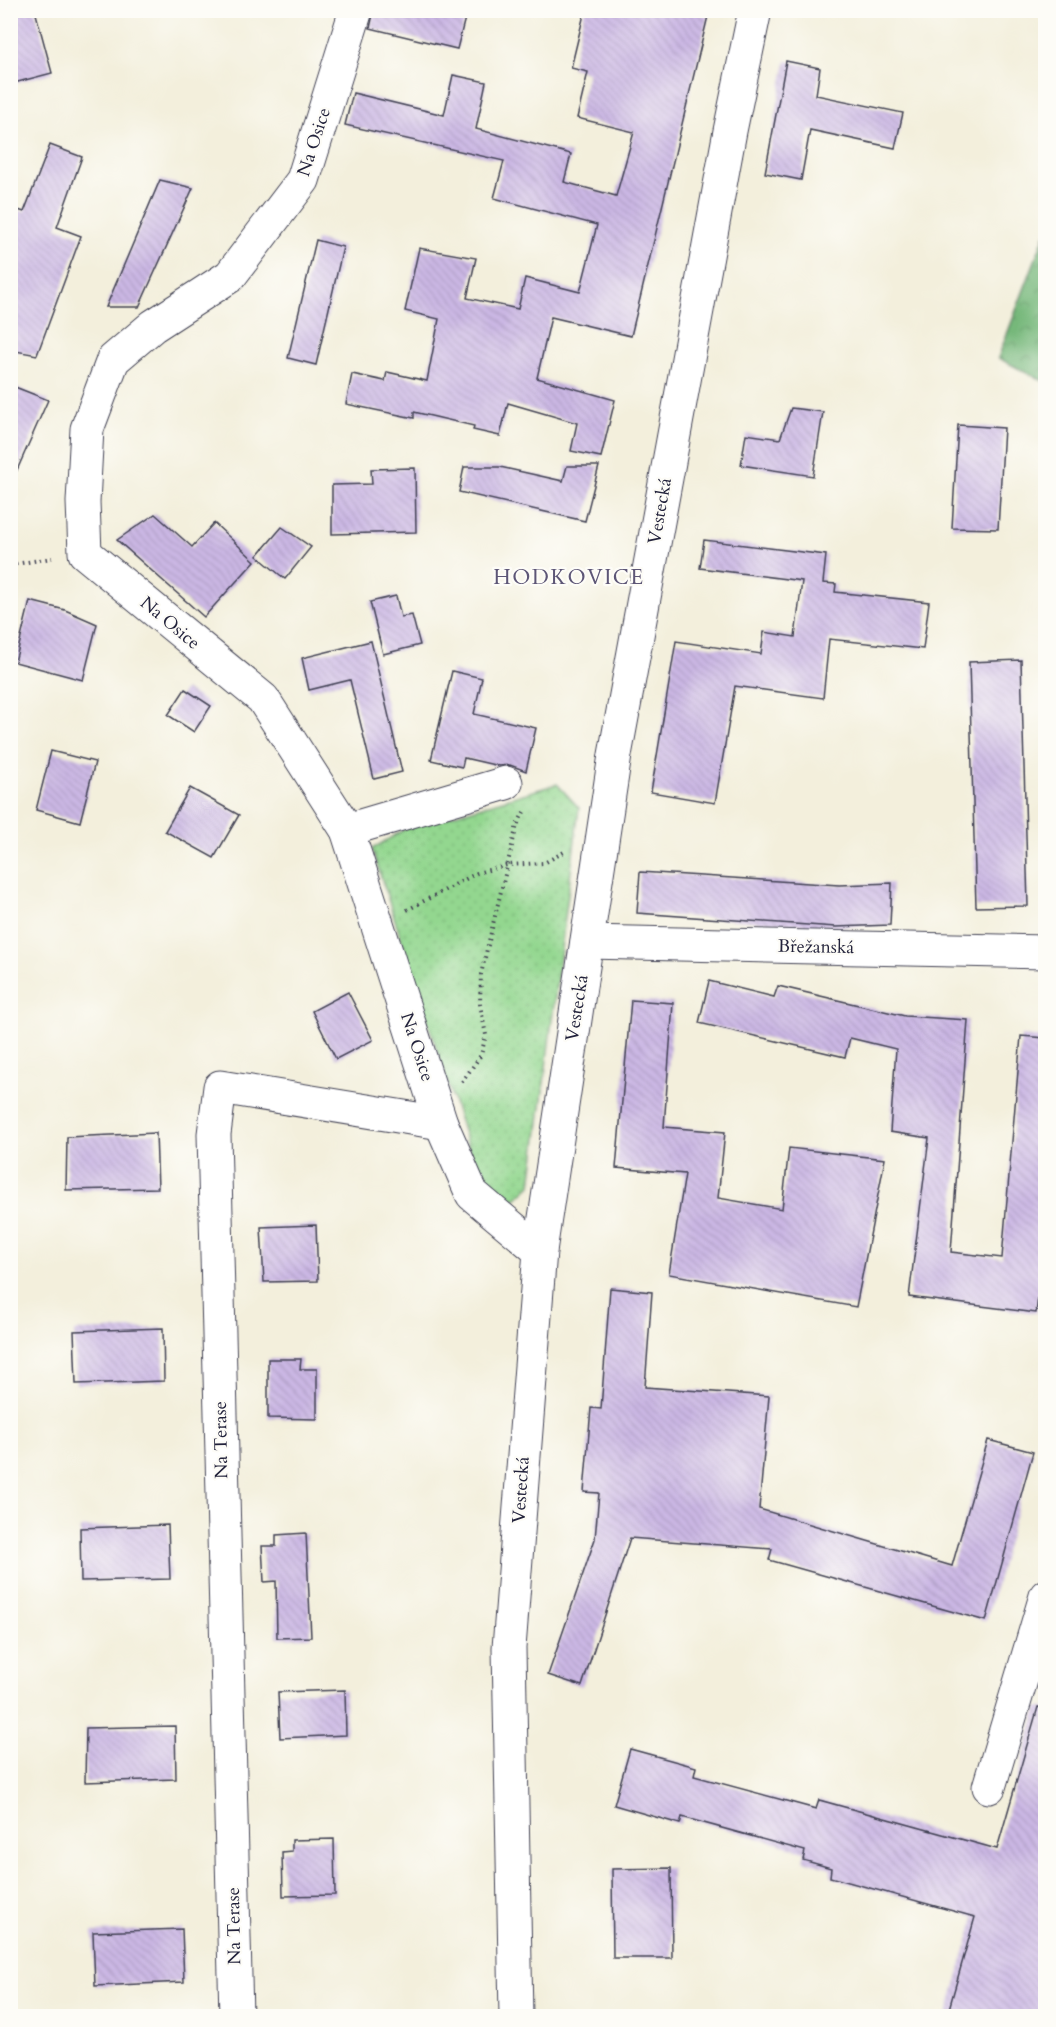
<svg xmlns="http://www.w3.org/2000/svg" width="1056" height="2027" font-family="Cardo,serif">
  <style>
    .grass { fill: url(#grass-dots); stroke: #5a7c65; stroke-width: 1.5 }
    .forest { fill: url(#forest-crowns); stroke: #4c6d5a; stroke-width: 1.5 }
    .building { fill: url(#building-back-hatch) }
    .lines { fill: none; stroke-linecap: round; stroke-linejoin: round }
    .minor-casing { stroke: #414153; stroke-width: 35 }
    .path { stroke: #414153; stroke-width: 4; stroke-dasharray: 1.5 4.5; stroke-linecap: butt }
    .minor { stroke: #fff; stroke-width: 33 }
    .labels { text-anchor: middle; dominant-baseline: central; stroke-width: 4.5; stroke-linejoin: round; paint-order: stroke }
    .street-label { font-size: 18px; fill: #22223b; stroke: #fdfcf7 }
    .quarter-label { font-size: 21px; letter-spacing: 1.5px; fill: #5d5676; stroke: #fdfcf7 }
  </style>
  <defs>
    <pattern id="grass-dots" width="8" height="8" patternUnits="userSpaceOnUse" patternTransform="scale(1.5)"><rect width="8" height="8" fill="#93d78f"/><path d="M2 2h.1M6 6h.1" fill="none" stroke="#7eb87c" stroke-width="1.8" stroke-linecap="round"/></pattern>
    <pattern id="forest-crowns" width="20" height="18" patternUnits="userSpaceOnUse" patternTransform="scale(1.5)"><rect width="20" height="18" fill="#76b87a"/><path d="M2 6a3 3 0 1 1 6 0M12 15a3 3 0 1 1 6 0" fill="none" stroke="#609565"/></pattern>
    <pattern id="building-back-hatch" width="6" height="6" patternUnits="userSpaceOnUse" patternTransform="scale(1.5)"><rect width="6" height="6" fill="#cbb7e4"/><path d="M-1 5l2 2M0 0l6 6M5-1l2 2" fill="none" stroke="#ae9dc4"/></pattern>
  </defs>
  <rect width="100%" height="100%" fill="#fdfcf7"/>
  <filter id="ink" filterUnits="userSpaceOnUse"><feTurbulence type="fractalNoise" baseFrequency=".0167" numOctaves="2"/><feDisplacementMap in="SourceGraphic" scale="12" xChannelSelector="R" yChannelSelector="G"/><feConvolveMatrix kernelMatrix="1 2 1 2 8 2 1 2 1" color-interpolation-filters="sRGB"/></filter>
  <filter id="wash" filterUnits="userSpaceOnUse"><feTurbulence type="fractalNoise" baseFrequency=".008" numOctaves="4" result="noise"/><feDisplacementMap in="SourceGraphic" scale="24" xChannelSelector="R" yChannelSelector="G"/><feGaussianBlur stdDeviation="1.35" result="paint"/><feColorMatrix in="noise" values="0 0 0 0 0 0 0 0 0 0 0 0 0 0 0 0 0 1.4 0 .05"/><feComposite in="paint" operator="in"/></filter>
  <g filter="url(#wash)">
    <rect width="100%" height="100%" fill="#f3efdc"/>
    <path class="grass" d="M 557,784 L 579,808 L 531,1185 L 516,1199 L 498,1198 L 478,1177 L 372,849 L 405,829 Z"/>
    <path class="forest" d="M 1045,234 L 1045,382 L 998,358 Z"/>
    <g id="blocks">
      <g class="building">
        <path d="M 10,10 L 35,10 L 52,73 L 10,84 Z"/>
        <path d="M 374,10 L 467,10 L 457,49 L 370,28 Z"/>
        <path d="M 585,10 L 686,10 L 708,16 L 631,336 L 551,317 L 537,378 L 615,400 L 601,457 L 571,451 L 577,423 L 508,403 L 500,436 L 473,430 L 474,426 L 414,412 L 414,418 L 346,404 L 352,374 L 385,381 L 387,372 L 427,381 L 439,319 L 405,311 L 419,248 L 476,258 L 467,298 L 518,309 L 525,278 L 580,292 L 597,225 L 494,198 L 504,161 L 345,125 L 353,93 L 444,115 L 453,75 L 486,82 L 476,129 L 571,154 L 564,182 L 616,196 L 634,132 L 577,118 L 588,72 L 571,68 Z"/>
        <path d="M 786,61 L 820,68 L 816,95 L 903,113 L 895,148 L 810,130 L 801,180 L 765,173 Z"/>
        <path d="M 50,145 L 82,157 L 57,227 L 81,236 L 37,355 L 10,350 L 10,207 L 24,212 Z"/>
        <path d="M 160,180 L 193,188 L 139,307 L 106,307 Z"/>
        <path d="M 316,240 L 343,247 L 316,365 L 288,358 Z"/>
        <path d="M 10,385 L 48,400 L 10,486 Z"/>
        <path d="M 791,408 L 823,412 L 813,476 L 741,465 L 746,434 L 780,439 Z"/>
        <path d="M 958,425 L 1004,428 L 998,529 L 952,528 Z"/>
        <path d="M 567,466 L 599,466 L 585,521 L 459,492 L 464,467 L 500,467 L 563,481 Z"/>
        <path d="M 415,468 L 416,532 L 332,534 L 332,485 L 372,484 L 371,469 Z"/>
        <path d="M 155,514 L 192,547 L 214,523 L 255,561 L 204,617 L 117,540 Z"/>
        <path d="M 282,527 L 311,547 L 285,579 L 257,556 Z"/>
        <path d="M 704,540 L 826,555 L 823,583 L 836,584 L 835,592 L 929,602 L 923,649 L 829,639 L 823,698 L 735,686 L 715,803 L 651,792 L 676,641 L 761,654 L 764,632 L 795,637 L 802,581 L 700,568 Z"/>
        <path d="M 396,596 L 401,617 L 412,615 L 420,645 L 383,654 L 370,602 Z"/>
        <path d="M 30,601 L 65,610 L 97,624 L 83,680 L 15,662 Z"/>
        <path d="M 371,641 L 402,772 L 374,779 L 350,680 L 309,690 L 302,658 Z"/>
        <path d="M 1021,660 L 1028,906 L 976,907 L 969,662 Z"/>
        <path d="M 452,671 L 482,678 L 474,714 L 536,728 L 526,771 L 510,765 L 499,766 L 464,758 L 462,767 L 431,760 Z"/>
        <path d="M 185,689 L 211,706 L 194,732 L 168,715 Z"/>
        <path d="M 51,751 L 95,762 L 80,822 L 36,810 Z"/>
        <path d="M 190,788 L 239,815 L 214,858 L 165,831 Z"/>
        <path d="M 640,872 L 839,885 L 892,883 L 890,925 L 836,927 L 637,913 Z"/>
        <path d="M 709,981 L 774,997 L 778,986 L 905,1016 L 968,1020 L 951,1252 L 1002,1258 L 1021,1036 L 1046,1038 L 1046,1237 L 1036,1313 L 909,1297 L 929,1138 L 890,1132 L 896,1049 L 850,1038 L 845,1057 L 699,1023 Z"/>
        <path d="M 348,992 L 373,1040 L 336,1059 L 312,1011 Z"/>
        <path d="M 631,1000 L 673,1003 L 664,1127 L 725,1132 L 718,1198 L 782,1209 L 789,1148 L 885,1159 L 856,1307 L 669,1274 L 685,1174 L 616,1168 Z"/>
        <path d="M 156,1133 L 158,1188 L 66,1190 L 67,1137 Z"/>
        <path d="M 316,1225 L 318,1281 L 264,1282 L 261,1227 Z"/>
        <path d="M 610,1288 L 652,1292 L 645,1387 L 769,1396 L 759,1509 L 952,1566 L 988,1440 L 1033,1452 L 986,1621 L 769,1560 L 772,1549 L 630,1538 L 582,1686 L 548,1675 L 595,1539 L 599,1493 L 584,1492 L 591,1408 L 601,1409 Z"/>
        <path d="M 163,1328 L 164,1381 L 76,1384 L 74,1331 Z"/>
        <path d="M 268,1359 L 301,1359 L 300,1369 L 317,1369 L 317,1419 L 268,1418 Z"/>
        <path d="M 168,1525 L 170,1579 L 81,1581 L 80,1528 Z"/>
        <path d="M 306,1533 L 311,1637 L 277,1638 L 276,1581 L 264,1582 L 262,1546 L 276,1546 L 276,1535 Z"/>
        <path d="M 345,1690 L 346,1735 L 280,1738 L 278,1692 Z"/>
        <path d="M 1038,1707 L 1046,1708 L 1046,2016 L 947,2016 L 975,1917 L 830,1877 L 831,1868 L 803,1860 L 805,1851 L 682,1817 L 680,1824 L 614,1805 L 630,1749 L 696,1767 L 694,1776 L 816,1809 L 819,1800 L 997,1849 Z"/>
        <path d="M 175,1726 L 176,1779 L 85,1782 L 86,1728 Z"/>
        <path d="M 334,1839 L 335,1895 L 283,1896 L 282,1852 L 292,1851 L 292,1840 Z"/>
        <path d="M 671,1868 L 672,1958 L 613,1958 L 612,1869 Z"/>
        <path d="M 182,1929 L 184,1982 L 95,1986 L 93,1932 Z"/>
      </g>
    </g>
  </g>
  <g filter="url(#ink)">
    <use href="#blocks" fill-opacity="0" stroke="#414153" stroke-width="1.5"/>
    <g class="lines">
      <g class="minor-casing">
        <g id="minor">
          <path d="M 356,10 L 303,180 L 230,276 L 153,326 L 113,360 L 87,429 L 83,502 L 85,553 L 263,699 L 347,830 L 441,1123 L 472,1194 L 540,1251"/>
          <path d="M 347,830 L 506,783"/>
          <path d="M 587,942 L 1046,952"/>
          <path d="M 989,1787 L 1046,1596"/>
          <path d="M 236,2016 L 214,1134 L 220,1087 L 441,1123"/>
          <path d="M 516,2016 L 509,1648 L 540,1251 L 615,755 L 730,131 L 755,10"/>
        </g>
      </g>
      <g class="path">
        <path d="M 10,565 L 52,558"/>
        <path d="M 407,910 L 477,873 L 507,865 L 544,863 L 566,851"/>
        <path d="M 462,1082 L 481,1055 L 486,1035 L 480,1004 L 481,974 L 517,825 L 524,812"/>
      </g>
      <use href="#minor" class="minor"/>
    </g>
  </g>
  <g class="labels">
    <g class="street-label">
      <text transform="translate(314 142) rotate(-72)">Na Osice</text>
      <text transform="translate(660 511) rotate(-80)">Vestecká</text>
      <text transform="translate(170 623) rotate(40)">Na Osice</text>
      <text transform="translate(816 947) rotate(1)">Břežanská</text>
      <text transform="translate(577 1008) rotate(-81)">Vestecká</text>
      <text transform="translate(417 1047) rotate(72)">Na Osice</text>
      <text transform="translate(221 1440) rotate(-91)">Na Terase</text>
      <text transform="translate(521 1490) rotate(-86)">Vestecká</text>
      <text transform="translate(234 1926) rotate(-91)">Na Terase</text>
    </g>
    <g class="quarter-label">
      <text x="569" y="577">HODKOVICE</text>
    </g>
  </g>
  <rect width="1056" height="2027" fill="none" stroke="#fdfcf7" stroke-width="36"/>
</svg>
